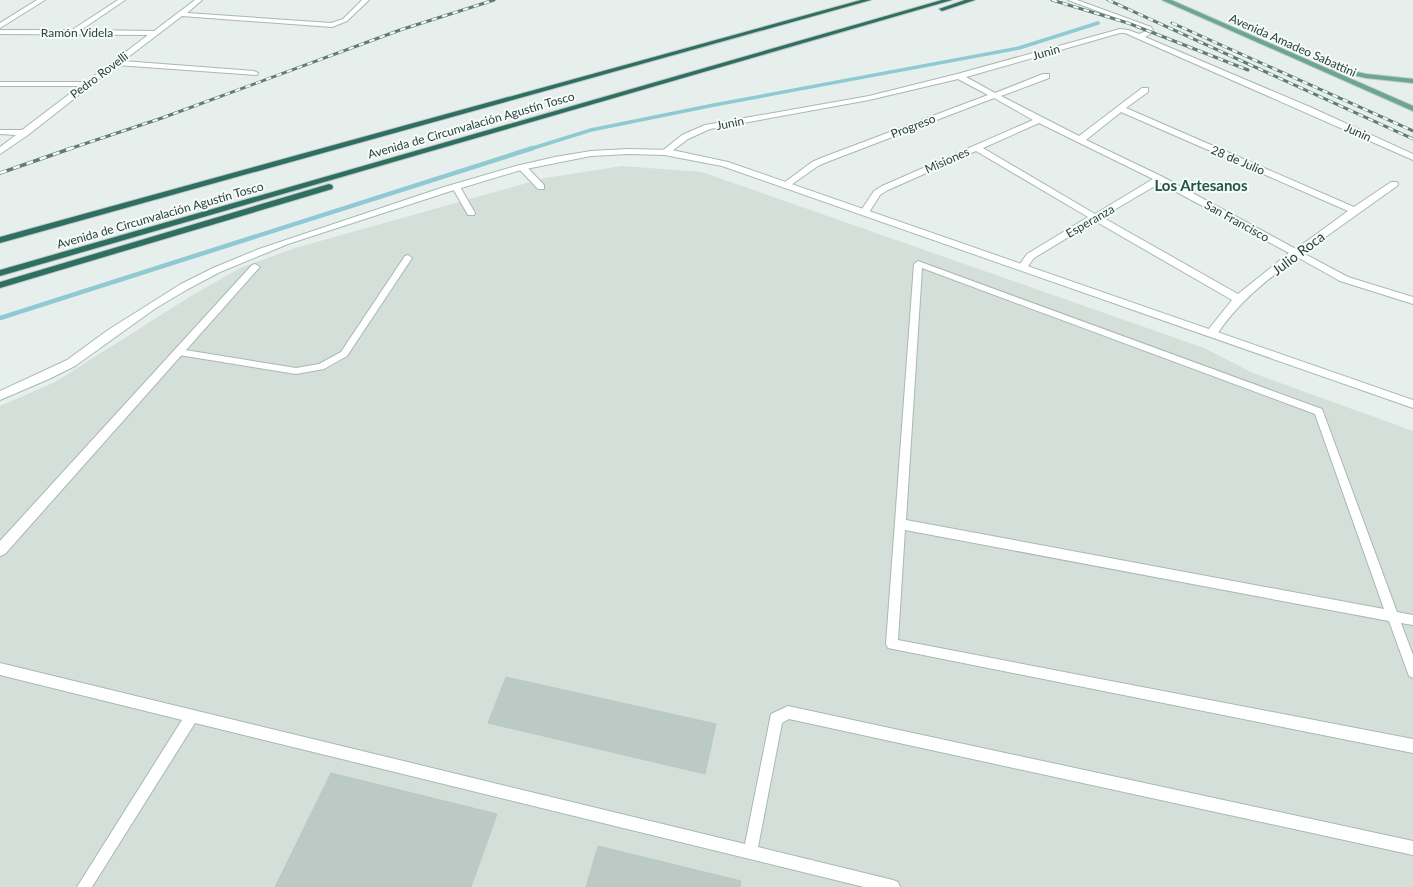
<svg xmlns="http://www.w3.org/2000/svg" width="1413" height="887" font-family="Lato,sans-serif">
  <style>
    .built { fill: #d4dfda }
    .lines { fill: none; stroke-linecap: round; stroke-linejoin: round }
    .stream-far1 { stroke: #8ec9d4; stroke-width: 3.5 }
    .stream { stroke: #8ec9d4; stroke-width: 4.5 }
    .building { fill: #bbcac4; stroke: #b8c9c2 }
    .lane-casing { stroke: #a8b8b2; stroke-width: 2 }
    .street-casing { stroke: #a8b8b2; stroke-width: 2 }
    .secondary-casing { stroke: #a4bbb3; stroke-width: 2 }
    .primary-casing { stroke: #c2cac8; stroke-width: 2 }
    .highway-casing { stroke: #c2cac8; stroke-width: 2 }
    .lane { fill: #fff; fill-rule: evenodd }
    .street { fill: #fff; fill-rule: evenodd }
    .secondary { fill: #fff; fill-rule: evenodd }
    .primary { fill: #6aa596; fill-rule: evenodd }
    .highway { fill: #2f6f62; fill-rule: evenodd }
    .rail-far1-casing { stroke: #5f7d75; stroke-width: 3 }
    .rail-casing { stroke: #5f7d75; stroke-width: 3.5 }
    .rail-far1 { stroke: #f7fbf9; stroke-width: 2; stroke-dasharray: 5.5; stroke-linecap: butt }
    .rail { stroke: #f7fbf9; stroke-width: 2.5; stroke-dasharray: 7; stroke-linecap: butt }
    .labels { text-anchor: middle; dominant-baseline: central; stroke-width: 4; stroke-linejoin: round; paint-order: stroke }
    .far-street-label { font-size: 12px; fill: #24423a; stroke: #f7fbf9 }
    .street-label { font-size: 14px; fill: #24423a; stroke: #f7fbf9 }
    .far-district-label { font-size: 15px; font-weight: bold; fill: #1f5548; stroke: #f7fbf9 }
  </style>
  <rect width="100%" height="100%" fill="#e6efeb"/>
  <path class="built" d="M 622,166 L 702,172 L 1204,348 L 1253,373 L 1413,431 L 1413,887 L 0,887 L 0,406 L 55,382 L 191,296 L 240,268 L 295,248 L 545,178 Z"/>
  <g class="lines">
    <path class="stream-far1" d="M 530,149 L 591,130 L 714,105 L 1019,48 L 1098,23"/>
    <path class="stream" d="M 0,318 L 533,148"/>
  </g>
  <g class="building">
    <path d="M 506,677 L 716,724 L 705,774 L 488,723 Z"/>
    <path d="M 331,773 L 497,814 L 471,887 L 275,887 Z"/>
    <path d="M 598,846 L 741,881 L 740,887 L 586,887 Z"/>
  </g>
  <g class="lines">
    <g class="lane-casing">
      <g id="lane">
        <path d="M 520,166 L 526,166 L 544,185 L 544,189 L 538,189 L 520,170 Z"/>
        <path d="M 453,185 L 459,185 L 475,213 L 474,215 L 468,215 L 452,187 Z"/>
        <path d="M 408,255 L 412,258 L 347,356 L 324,369 L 296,374 L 179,355 L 174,352 L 179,349 L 296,368 L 319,364 L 341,352 L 405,256 Z"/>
        <path d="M 918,261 L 1322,409 L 1397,612 L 1413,615 L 1413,625 L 1401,623 L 1413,655 L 1413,678 L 1409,676 L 1389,621 L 905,530 L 898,640 L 1413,739 L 1413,753 L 888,648 L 886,644 L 914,264 ZM 922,268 L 1315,414 L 1384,609 L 906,520 Z"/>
        <path d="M 0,663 L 745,844 L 771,714 L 788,706 L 1413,841 L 1413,855 L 789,719 L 782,723 L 758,847 L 893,880 L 898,882 L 900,887 L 864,887 L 195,723 L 92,887 L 77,887 L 182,720 L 0,675 Z"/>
      </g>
    </g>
    <g class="street-casing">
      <g id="street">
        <path d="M 37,0 L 45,0 L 0,28 L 0,23 Z"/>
        <path d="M 118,0 L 125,0 L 81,30 L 154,31 L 195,0 L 202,0 L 187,13 L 331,23 L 343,19 L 362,0 L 369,0 L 347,21 L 332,27 L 182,16 L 123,61 L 254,71 L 258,73 L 257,75 L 117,65 L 28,135 L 0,154 L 0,147 L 16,135 L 0,134 L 0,130 L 22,130 L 80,86 L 0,86 L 0,82 L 86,82 L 148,35 L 0,34 L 0,30 L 72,30 Z"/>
        <path d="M 1068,0 L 1077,0 L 1151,27 L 1154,32 L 1145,37 L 1310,107 L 1413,154 L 1413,160 L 1125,33 L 1120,33 L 966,77 L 995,93 L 1043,74 L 1049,74 L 1049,78 L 1001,96 L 1079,136 L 1142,88 L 1148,88 L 1148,92 L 1126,108 L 1354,207 L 1391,182 L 1397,182 L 1398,184 L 1397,186 L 1303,253 L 1348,277 L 1413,297 L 1413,304 L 1340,281 L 1297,257 C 1266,281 1237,303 1216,336 L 1208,336 L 1207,333 L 1208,330 L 1232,300 L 1095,221 L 1034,258 L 1026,269 L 1020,269 L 1018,267 L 1027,254 L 1088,217 L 976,151 L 888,190 L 880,195 L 868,214 L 862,214 L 860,212 L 874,191 L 882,186 L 1033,120 L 994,98 L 827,162 L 818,166 L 788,187 L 785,188 L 781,185 L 812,162 L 821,158 L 988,95 L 958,79 L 869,100 L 710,129 L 688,139 L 668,154 L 662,154 L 661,152 L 682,135 L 705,125 L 869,96 L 957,74 L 1120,29 L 1128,30 L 1139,34 L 1146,31 L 1146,29 ZM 1121,112 L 1348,211 L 1296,249 L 1163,177 L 1086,140 ZM 1039,123 L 1153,179 L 1095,214 L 983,148 ZM 1160,183 L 1289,253 L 1238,294 L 1102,217 Z"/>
        <path d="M 255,264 L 260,267 L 258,269 L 5,554 L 0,556 L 0,541 L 252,265 Z"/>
      </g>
    </g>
    <g class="secondary-casing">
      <path id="secondary" d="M 628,149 L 672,150 L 728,162 L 1413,400 L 1413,408 L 722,166 L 664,155 L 628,154 L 591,156 L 521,170 L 451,191 L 288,244 L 220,272 L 188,289 L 156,308 L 75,366 L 49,379 L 0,400 L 0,391 L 67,360 L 108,330 L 181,284 L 213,268 L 259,249 L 444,187 L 516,166 L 555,157 L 591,151 Z"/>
    </g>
    <g class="primary-casing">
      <g id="primary">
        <path d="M 1162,0 L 1171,0 L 1413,106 L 1413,111 Z"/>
        <path d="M 1331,66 L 1366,74 L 1413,79 L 1413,83 L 1366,78 L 1331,70 Z"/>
      </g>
    </g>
    <g class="highway-casing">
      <g id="highway">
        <path d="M 861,0 L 871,0 L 0,243 L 0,237 Z"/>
        <path d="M 942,0 L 952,0 L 0,276 L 0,270 Z"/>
        <path d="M 965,0 L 975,0 L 942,11 L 939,9 Z"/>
        <path d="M 329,184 L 332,185 L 333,187 L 332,189 L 0,288 L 0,282 Z"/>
      </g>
    </g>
    <use href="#lane" class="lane"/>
    <use href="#street" class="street"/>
    <use href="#secondary" class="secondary"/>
    <use href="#primary" class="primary"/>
    <use href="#highway" class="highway"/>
    <g class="rail-far1-casing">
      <g id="rail-far1">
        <path d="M 1052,0 L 1128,23 L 1248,70"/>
        <path d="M 1108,0 L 1413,139"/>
        <path d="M 1172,23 L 1413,131"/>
        <path d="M 69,149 L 162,118 L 400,30 L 494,0"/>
      </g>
    </g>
    <g class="rail-casing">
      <path id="rail" d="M 0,173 L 72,148"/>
    </g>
    <use href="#rail-far1" class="rail-far1"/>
    <use href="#rail" class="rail"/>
  </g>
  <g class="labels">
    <g class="far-street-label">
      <text x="77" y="32">Ramón Videla</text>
      <text transform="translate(1293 45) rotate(24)">Avenida Amadeo Sabattini</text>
      <text transform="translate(1046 52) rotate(-16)">Junin</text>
      <text transform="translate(99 75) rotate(-37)">Pedro Rovelli</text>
      <text transform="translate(730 123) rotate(-11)">Junin</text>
      <text transform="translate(471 125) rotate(-16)">Avenida de Circunvalación Agustín Tosco</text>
      <text transform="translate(913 126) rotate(-21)">Progreso</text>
      <text transform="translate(1358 132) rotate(24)">Junin</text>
      <text transform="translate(947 160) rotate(-24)">Misiones</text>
      <text transform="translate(1238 160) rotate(23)">28 de Julio</text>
      <text transform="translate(160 215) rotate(-16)">Avenida de Circunvalación Agustín Tosco</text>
      <text transform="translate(1090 221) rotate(-30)">Esperanza</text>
      <text transform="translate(1237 221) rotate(29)">San Francisco</text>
    </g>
    <g class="street-label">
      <text transform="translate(1298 253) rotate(-37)">Julio Roca</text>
    </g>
    <g class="far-district-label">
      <text x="1201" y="185">Los Artesanos</text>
    </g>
  </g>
</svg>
